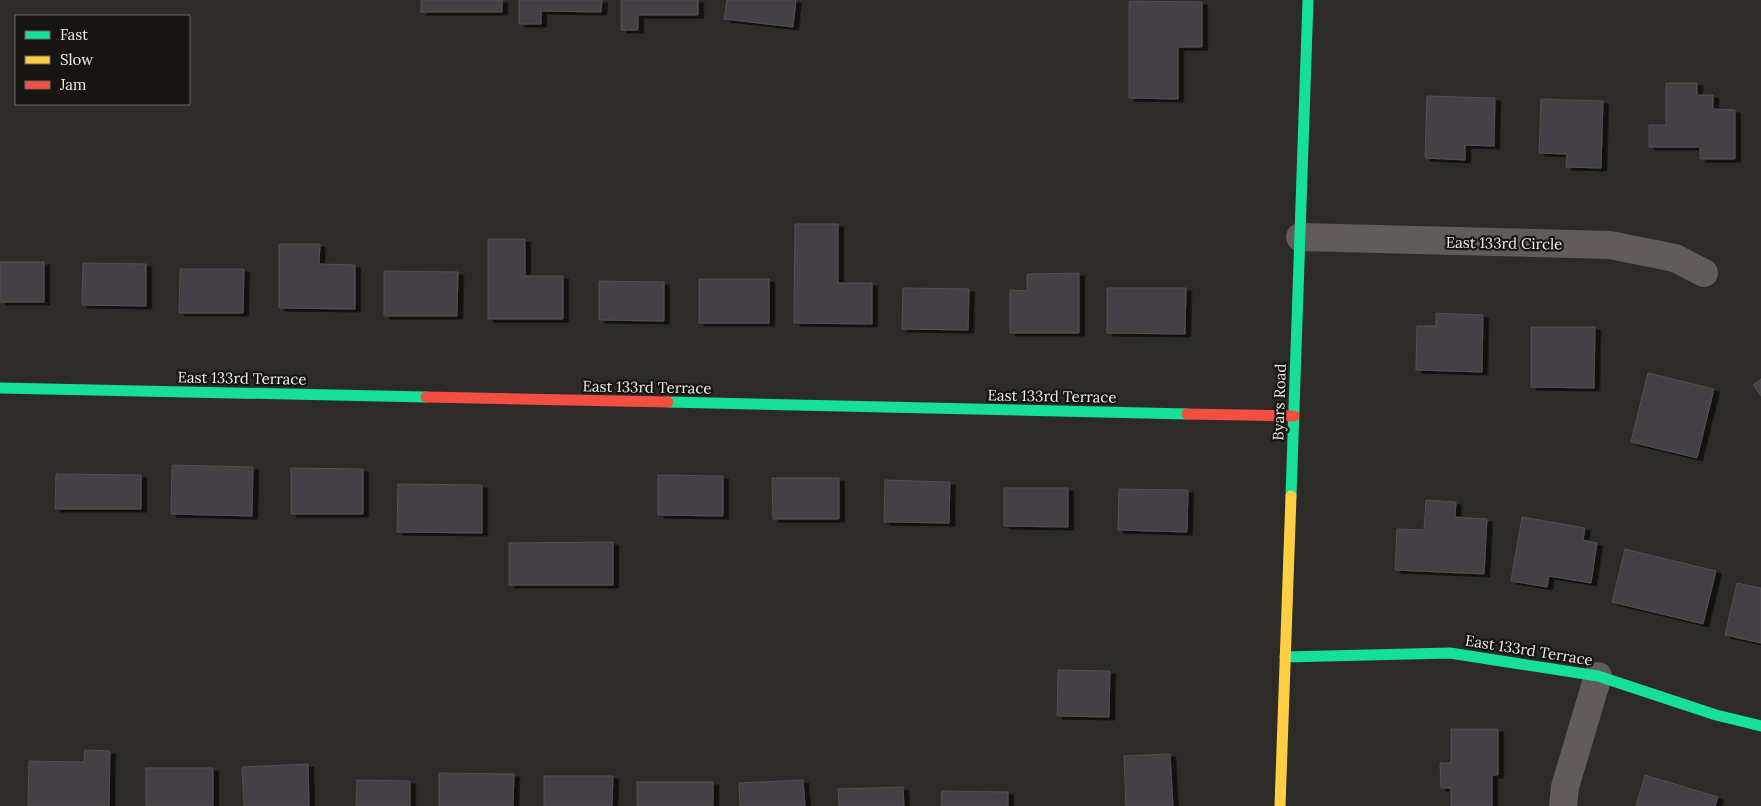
<svg xmlns="http://www.w3.org/2000/svg" width="1761" height="806" font-family="Lora,serif">
  <style>
    .building { fill: #444145; stroke: #525050; filter: url(#shadow) }
    .lines { fill: none; stroke-linecap: round; stroke-linejoin: round }
    .street { stroke: #615b59; stroke-width: 28 }
    .fast { stroke: #16e098; stroke-width: 11 }
    .slow { stroke: #ffcf43; stroke-width: 11 }
    .jam { stroke: #f24e42; stroke-width: 11 }
    .labels { text-anchor: middle; dominant-baseline: central; stroke-width: 4.5; stroke-linejoin: round; paint-order: stroke }
    .street-label { font-size: 15px; fill: #f0ede9; stroke: #161511 }
  </style>
  <defs>
    <filter id="shadow"><feDropShadow dx="5.5" dy="3" stdDeviation="0" flood-color="#0009"/></filter>
  </defs>
  <rect width="100%" height="100%" fill="#2d2b28"/>
  <g class="building">
    <rect x="421" y="0" width="81" height="12"/>
    <path d="M 519,0 L 602,0 L 601,12 L 541,11 L 541,24 L 519,24 Z"/>
    <path d="M 621,0 L 698,0 L 698,15 L 638,15 L 638,30 L 621,30 Z"/>
    <path d="M 727,0 L 796,0 L 793,27 L 724,19 Z"/>
    <path d="M 1129,1 L 1202,2 L 1202,47 L 1178,47 L 1178,99 L 1129,98 Z"/>
    <path d="M 1666,83 L 1697,83 L 1697,95 L 1713,95 L 1713,109 L 1735,110 L 1735,159 L 1700,159 L 1700,147 L 1649,147 L 1649,125 L 1666,125 Z"/>
    <path d="M 1427,96 L 1495,98 L 1494,146 L 1465,145 L 1465,160 L 1425,158 Z"/>
    <path d="M 1541,99 L 1603,101 L 1601,168 L 1566,167 L 1567,154 L 1539,153 Z"/>
    <path d="M 795,224 L 838,224 L 838,283 L 872,283 L 872,324 L 794,323 Z"/>
    <path d="M 488,239 L 525,239 L 525,276 L 563,276 L 563,319 L 488,319 Z"/>
    <path d="M 279,244 L 320,244 L 319,264 L 355,265 L 355,309 L 279,308 Z"/>
    <rect x="0" y="262" width="44" height="40"/>
    <path d="M 83,263 L 146,264 L 146,306 L 82,305 Z"/>
    <path d="M 180,269 L 244,269 L 243,313 L 179,313 Z"/>
    <path d="M 384,271 L 458,272 L 457,316 L 384,316 Z"/>
    <path d="M 1079,273 L 1079,333 L 1010,333 L 1010,290 L 1027,291 L 1027,274 Z"/>
    <rect x="699" y="279" width="70" height="44"/>
    <path d="M 599,281 L 664,282 L 664,321 L 599,320 Z"/>
    <path d="M 903,288 L 969,289 L 968,330 L 902,329 Z"/>
    <path d="M 1107,288 L 1186,288 L 1185,334 L 1107,333 Z"/>
    <path d="M 1436,313 L 1483,315 L 1482,372 L 1416,370 L 1417,326 L 1436,326 Z"/>
    <path d="M 1531,327 L 1595,327 L 1594,388 L 1531,387 Z"/>
    <path d="M 1648,373 L 1714,389 L 1697,458 L 1631,442 Z"/>
    <path d="M 1761,379 L 1761,396 L 1753,385 Z"/>
    <path d="M 172,465 L 253,467 L 252,516 L 171,514 Z"/>
    <path d="M 291,468 L 363,469 L 363,514 L 291,514 Z"/>
    <path d="M 56,474 L 141,475 L 141,509 L 55,509 Z"/>
    <path d="M 658,475 L 723,476 L 723,516 L 658,515 Z"/>
    <path d="M 772,478 L 839,478 L 839,519 L 773,519 Z"/>
    <path d="M 885,480 L 950,482 L 949,523 L 884,522 Z"/>
    <path d="M 398,484 L 482,485 L 482,533 L 397,532 Z"/>
    <path d="M 1004,488 L 1068,488 L 1068,527 L 1004,526 Z"/>
    <path d="M 1119,489 L 1188,490 L 1187,532 L 1118,530 Z"/>
    <path d="M 1426,500 L 1456,502 L 1455,517 L 1487,519 L 1484,574 L 1395,570 L 1397,529 L 1424,530 Z"/>
    <path d="M 1522,517 L 1585,528 L 1583,540 L 1597,543 L 1591,583 L 1549,576 L 1547,587 L 1511,581 Z"/>
    <path d="M 613,542 L 613,585 L 509,585 L 509,543 Z"/>
    <path d="M 1625,549 L 1716,571 L 1703,624 L 1612,602 Z"/>
    <path d="M 1737,583 L 1761,588 L 1761,643 L 1725,635 Z"/>
    <path d="M 1058,670 L 1110,671 L 1109,717 L 1057,716 Z"/>
    <path d="M 1451,729 L 1498,729 L 1498,775 L 1492,775 L 1492,806 L 1451,806 L 1451,788 L 1441,788 L 1440,763 L 1451,763 Z"/>
    <path d="M 85,750 L 110,751 L 109,806 L 28,806 L 29,761 L 84,762 Z"/>
    <path d="M 1170,754 L 1173,806 L 1126,806 L 1124,756 Z"/>
    <path d="M 308,764 L 309,806 L 244,806 L 242,767 Z"/>
    <rect x="146" y="768" width="67" height="38"/>
    <path d="M 439,773 L 514,774 L 513,806 L 439,806 Z"/>
    <path d="M 1645,775 L 1718,797 L 1715,806 L 1636,806 Z"/>
    <path d="M 544,776 L 613,776 L 612,806 L 544,806 Z"/>
    <path d="M 357,780 L 410,781 L 410,806 L 356,806 Z"/>
    <path d="M 803,780 L 805,806 L 740,806 L 739,783 Z"/>
    <rect x="637" y="782" width="76" height="24"/>
    <path d="M 903,787 L 904,806 L 839,806 L 838,789 Z"/>
    <path d="M 942,791 L 1008,792 L 1008,806 L 941,806 Z"/>
  </g>
  <g class="lines">
    <g class="street">
      <path d="M 1300,237 L 1610,245 L 1675,258 L 1704,273"/>
      <path d="M 1563,806 L 1565,787 L 1598,676"/>
    </g>
    <g class="fast">
      <path d="M 0,388 L 426,397"/>
      <path d="M 668,402 L 1187,414"/>
      <path d="M 1291,496 L 1308,0"/>
      <path d="M 1285,657 L 1450,653 L 1598,676 L 1716,715 L 1761,726"/>
    </g>
    <path class="slow" d="M 1280,806 L 1291,496"/>
    <g class="jam">
      <path d="M 426,397 L 668,402"/>
      <path d="M 1187,414 L 1294,416"/>
    </g>
  </g>
  <g class="labels">
    <g class="street-label">
      <text transform="translate(1504 243) rotate(1)">East 133rd Circle</text>
      <text transform="translate(242 378) rotate(1)">East 133rd Terrace</text>
      <text transform="translate(647 387) rotate(1)">East 133rd Terrace</text>
      <text transform="translate(1052 396) rotate(1)">East 133rd Terrace</text>
      <text transform="translate(1279 402) rotate(-88)">Byars Road</text>
      <text transform="translate(1529 650) rotate(9)">East 133rd Terrace</text>
    </g>
  </g>
  <rect x="15" y="15" width="175" height="90" fill="#161511" stroke="#6d6b67"/>
  <rect x="25" y="31" width="25" height="8" fill="#16e098" stroke="#6d6b67"/>
  <text x="60" y="40" font-size="15" fill="#f0ede9">Fast</text>
  <rect x="25" y="56" width="25" height="8" fill="#ffcf43" stroke="#6d6b67"/>
  <text x="60" y="65" font-size="15" fill="#f0ede9">Slow</text>
  <rect x="25" y="81" width="25" height="8" fill="#f24e42" stroke="#6d6b67"/>
  <text x="60" y="90" font-size="15" fill="#f0ede9">Jam</text>
</svg>
